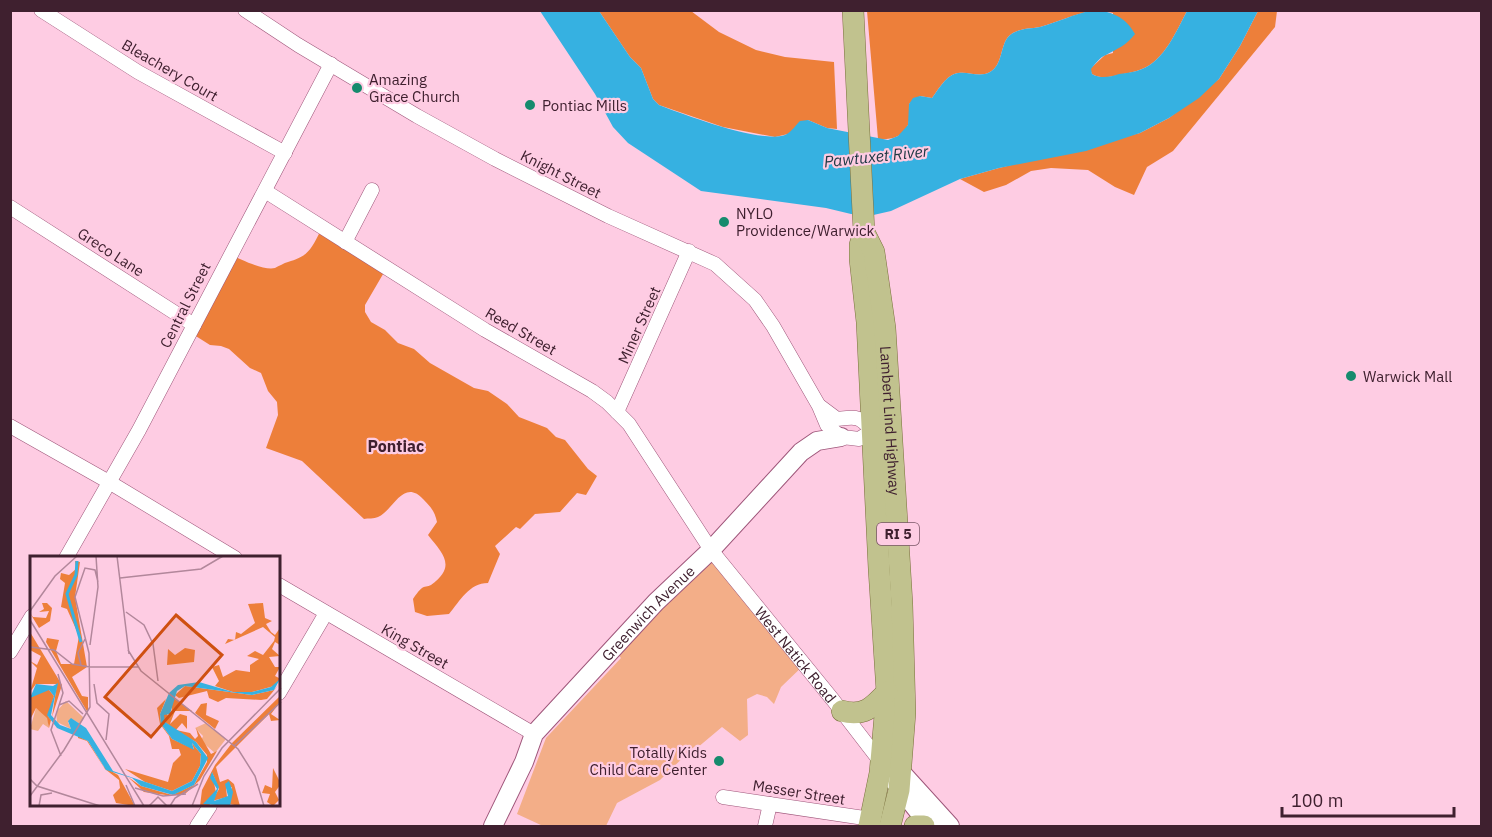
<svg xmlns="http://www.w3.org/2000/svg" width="1492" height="837" font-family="'IBM Plex Sans',sans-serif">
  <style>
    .green { fill: #f3ae88 }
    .forest { fill: #ed7f3a }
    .water { fill: #36b1e1 }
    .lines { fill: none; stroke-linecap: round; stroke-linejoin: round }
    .street-casing { stroke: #9e567a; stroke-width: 15 }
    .secondary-casing { stroke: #9e567a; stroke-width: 20 }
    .primary-casing { stroke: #796f3c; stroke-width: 22 }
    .street { stroke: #fff; stroke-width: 14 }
    .secondary { stroke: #fff; stroke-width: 18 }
    .primary { stroke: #c1c28e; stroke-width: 21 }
    .poi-dot { fill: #168b6d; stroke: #fecce3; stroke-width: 2 }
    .labels { text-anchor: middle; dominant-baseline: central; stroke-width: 4.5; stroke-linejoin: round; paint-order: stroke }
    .shield { fill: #fecce3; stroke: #785465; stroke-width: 1.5 }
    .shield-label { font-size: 14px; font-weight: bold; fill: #3f202f }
    .street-label { font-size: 15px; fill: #3f202f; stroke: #fecce3 }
    .poi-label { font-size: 15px; fill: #3f202f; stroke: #fecce3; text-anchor: start }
    .water-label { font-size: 16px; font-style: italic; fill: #203945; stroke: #fecce3 }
    .neighbourhood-label { font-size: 16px; font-weight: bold; fill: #3f202f; stroke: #fecce3 }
    .inset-river { fill: none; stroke: #36b1e1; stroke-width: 3 }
    .inset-road { fill: none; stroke: #b2879b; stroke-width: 1.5 }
    .view { fill: #cf5011; fill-opacity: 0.15; stroke: #cf5011; stroke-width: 3 }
    .inset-edge { fill: none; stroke: #3f202f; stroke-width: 3 }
  </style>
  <rect width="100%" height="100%" fill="#fecce3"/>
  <path class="green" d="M 710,551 L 807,662 L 781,687 L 774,704 L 767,697 L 757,694 L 747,699 L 748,735 L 740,741 L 722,727 L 697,748 L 695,746 L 660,780 L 617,803 L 606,826 L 543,826 L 517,814 L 546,738 L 621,658 L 613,649 Z"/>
  <g class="forest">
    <path d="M 599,11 L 691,11 L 719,32 L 756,50 L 785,57 L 834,62 L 837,129 L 827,128 L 808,120 L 788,134 L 775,137 L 723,127 L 659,105 L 653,99 L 641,68 L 630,57 Z"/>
    <path d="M 867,11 L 1093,11 C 1074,14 1058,22 1040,27 C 1029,29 1018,28 1009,36 C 1000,45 1003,65 990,72 C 979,78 969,71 958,73 C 946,75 939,89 932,98 L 920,96 L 909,104 C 909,110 910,120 908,125 C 903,138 889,140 878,139 Z"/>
    <path d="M 1104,11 L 1187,11 C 1177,30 1164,61 1142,69 C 1135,72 1127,73 1119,75 C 1110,77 1100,79 1092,74 L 1090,69 L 1105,55 L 1113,53 L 1113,13 Z"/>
    <path d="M 1258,11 L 1277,11 L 1275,27 L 1173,151 L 1147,167 L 1134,195 L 1115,187 L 1088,170 L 1051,168 L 1031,171 L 1006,185 L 984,192 L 960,179 L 999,168 L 1140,133 L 1169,118 L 1219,79 L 1240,46 Z"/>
    <path d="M 321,230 L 386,269 L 365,305 L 365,312 L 371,322 L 385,330 L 398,343 L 414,349 L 430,363 L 474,388 L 488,391 L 507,404 L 519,417 L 547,428 L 556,437 L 565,440 L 588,469 L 597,476 L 586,495 L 577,493 L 560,512 L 535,514 L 520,529 L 516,527 L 495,546 L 500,554 L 488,583 C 469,583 460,601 449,614 L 427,616 L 415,612 L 413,599 C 415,596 419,590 422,588 C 424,586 428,587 431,585 C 457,566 443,554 428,535 L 437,522 C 435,512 431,507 423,499 C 403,478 393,511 378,517 C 374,519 368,518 364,519 L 302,461 L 266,448 L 278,415 L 277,402 L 268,391 L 261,373 L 250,368 L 229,349 L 221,346 L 210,345 L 191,333 L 229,254 C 240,259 264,271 275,268 C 279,266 284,263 288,262 C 309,256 311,249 321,230 Z"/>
  </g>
  <path class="water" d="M 1093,10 C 1111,11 1126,17 1135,34 C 1127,45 1117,49 1106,55 C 1100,57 1095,64 1091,69 L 1092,74 C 1100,79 1110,77 1119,74 C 1127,73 1135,72 1142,69 C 1164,61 1177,30 1187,11 L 1258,11 L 1240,46 L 1219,79 L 1199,98 L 1169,118 L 1140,133 L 1086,151 L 999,168 L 960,179 L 891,211 L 869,216 L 851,214 L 826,208 L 701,191 L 628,143 L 613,127 L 595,94 L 540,11 L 599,11 L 630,57 L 641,68 L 653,99 L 659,105 C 683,114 766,146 787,134 C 792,131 796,125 800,121 L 808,120 L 827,128 L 888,140 L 898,136 L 908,125 L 909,104 L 913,98 L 920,96 L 932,98 C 939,89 946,75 958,73 C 969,71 979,78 990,72 C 1003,65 1000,45 1009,36 C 1018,28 1029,29 1040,27 C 1058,22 1074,14 1093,10 Z"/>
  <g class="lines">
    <g class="street-casing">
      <g id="street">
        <path d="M 41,10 L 138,72 L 285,153"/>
        <path d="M 245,10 L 298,45 L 417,116 L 495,159 L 608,216 L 715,264 L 755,300 L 773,326 L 819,406 L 827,425 L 841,437 L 851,438 L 859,439 L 872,431 L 877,431"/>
        <path id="s1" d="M 265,191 L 485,330 L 592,391 L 607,402 L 629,424 L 711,550 L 833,700 L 880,761"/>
        <path d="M 10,207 L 194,325"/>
        <path d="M 345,242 L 372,190"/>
        <path d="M 821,407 L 837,419 C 856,417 859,415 872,431"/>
        <path d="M 617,412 L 689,251"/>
        <path d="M 10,426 L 109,482 L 235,558"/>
        <path d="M 66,558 L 139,430 L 331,64"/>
        <path d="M 279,585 L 534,734"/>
        <path d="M 10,652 L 32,616"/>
        <path d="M 279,693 L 326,613"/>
        <path d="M 723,797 L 871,819"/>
        <path d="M 197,826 L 210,806"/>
        <path d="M 765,826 L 770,804"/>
      </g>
    </g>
    <g class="secondary-casing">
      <g id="secondary">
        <path d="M 893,768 L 901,772 L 950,826"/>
        <path d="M 894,781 L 930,826"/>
        <path id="s2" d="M 493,826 L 524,762 L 534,734 L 656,602 L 711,550 L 801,452 L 817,441 L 841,437"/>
      </g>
    </g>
    <g class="primary-casing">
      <g id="primary">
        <path d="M 853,10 L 864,232 L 860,245 L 860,259 L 867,322 L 879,569 L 887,692 L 880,773 L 869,826"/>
        <path id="s3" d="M 864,232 L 874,252 L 885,328 L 902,604 L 905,713 L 899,790 L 890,826"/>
        <path d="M 842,711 C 864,717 873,707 887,692"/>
        <path d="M 915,826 L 924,826"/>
      </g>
    </g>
    <use href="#street" class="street"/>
    <use href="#secondary" class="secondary"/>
    <use href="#primary" class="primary"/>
  </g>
  <g class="poi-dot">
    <circle cx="357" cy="88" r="6"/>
    <circle cx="530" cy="105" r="6"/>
    <circle cx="724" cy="222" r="6"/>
    <circle cx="1351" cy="376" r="6"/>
    <circle cx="719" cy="761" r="6"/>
  </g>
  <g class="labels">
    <rect class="shield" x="877" y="523" width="42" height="22" rx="4.5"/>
    <g class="shield-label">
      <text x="898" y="534">RI 5</text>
    </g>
    <g class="street-label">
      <text transform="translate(170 70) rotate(30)">Bleachery Court</text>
      <text transform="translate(561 174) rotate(27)">Knight Street</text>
      <text transform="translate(111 252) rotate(33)">Greco Lane</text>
      <text transform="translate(185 305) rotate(-63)">Central Street</text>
      <text transform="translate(639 325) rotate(-66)">Miner Street</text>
      <text transform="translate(521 331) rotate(30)">Reed Street</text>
      <text stroke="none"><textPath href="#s3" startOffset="192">Lambert Lind Highway</textPath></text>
      <text stroke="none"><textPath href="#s2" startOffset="267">Greenwich Avenue</textPath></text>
      <text transform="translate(415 646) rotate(30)">King Street</text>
      <text stroke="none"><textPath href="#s1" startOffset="718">West Natick Road</textPath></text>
      <text transform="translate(799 792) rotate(9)">Messer Street</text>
    </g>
    <g class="poi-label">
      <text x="369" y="79">Amazing<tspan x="369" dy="17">Grace Church</tspan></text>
      <text x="542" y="105">Pontiac Mills</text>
      <text x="736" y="213">NYLO<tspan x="736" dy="17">Providence/Warwick</tspan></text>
      <text x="1363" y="376">Warwick Mall</text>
      <text x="707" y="752" text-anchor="end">Totally Kids<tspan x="707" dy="17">Child Care Center</tspan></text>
    </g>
    <g class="water-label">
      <text transform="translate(876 156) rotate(-6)">Pawtuxet River</text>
    </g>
    <g class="neighbourhood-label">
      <text x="396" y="446">Pontiac</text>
    </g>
  </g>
  <g transform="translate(30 556)">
    <rect width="250" height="250" fill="#fecce3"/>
    <path d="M 36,145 L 54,162 L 50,168 L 42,163 L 38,166 L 41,173 L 27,166 L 26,156 ZM 6,152 L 17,160 L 19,172 L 13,168 L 8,175 L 0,173 ZM 176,167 L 196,183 L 185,197 L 171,185 L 173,180 L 165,172 Z" fill="#f3ae88"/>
    <path d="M 45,5 L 50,6 L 45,41 L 57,111 L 42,121 L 52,140 L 58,141 L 58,157 L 16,86 L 17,82 L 29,84 L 26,95 L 31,108 L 44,108 L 49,80 L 37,53 L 31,51 L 35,27 L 30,23 L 31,17 L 39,19 L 46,13 ZM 17,47 L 22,52 L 20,65 L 9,72 L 0,57 L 3,61 L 16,62 L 19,55 L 9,56 L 14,53 L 12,47 ZM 233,47 L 235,62 L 242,65 L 236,68 L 241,76 L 245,79 L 250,72 L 250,89 L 245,86 L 242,93 L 250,100 L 239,101 L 245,111 L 250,111 L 245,120 L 249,122 L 250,118 L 250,123 L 244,130 L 222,136 L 203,136 L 185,130 L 189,125 L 182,111 L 189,109 L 193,121 L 206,114 L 220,116 L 220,109 L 229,103 L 217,100 L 225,95 L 233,99 L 244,85 L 245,81 L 233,71 L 195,88 L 198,83 L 205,84 L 206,76 L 211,78 L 225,67 L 218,48 ZM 0,76 L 32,129 L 22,161 L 27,128 L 6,128 L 0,136 L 7,112 L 0,105 L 7,109 L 11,100 L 0,94 ZM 155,92 L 165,94 L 164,106 L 137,109 L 138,93 L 145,99 ZM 250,127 L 237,143 L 231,144 L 196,142 L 188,146 L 179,142 L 177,135 L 149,142 L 145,139 L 155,130 L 222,139 L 244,134 ZM 12,134 L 19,134 L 24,140 L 18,160 L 21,164 L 19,172 L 17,162 L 6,152 L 0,164 L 0,142 ZM 250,140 L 250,146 L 241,158 L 250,164 L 241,165 L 239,158 L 186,211 L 190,226 L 198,223 L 204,228 L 210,250 L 199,248 L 202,231 L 196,232 L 197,241 L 182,245 L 189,233 L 182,216 L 186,237 L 179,250 L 170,250 L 172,234 L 185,209 L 202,187 ZM 142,141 L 162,155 L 145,155 L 140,168 L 150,158 L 157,160 L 157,173 L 152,167 L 146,174 L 160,177 L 165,183 L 168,180 L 166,172 L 181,198 L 187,195 L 170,224 L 156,237 L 148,239 L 136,239 L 114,236 L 98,221 L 111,230 L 142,239 L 164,229 L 177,206 L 177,199 L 166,186 L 145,174 L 135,166 L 133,159 L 136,156 L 138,160 L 142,154 ZM 136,143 L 130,158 L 131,168 L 142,183 L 164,193 L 162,187 L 171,198 L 170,210 L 162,225 L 142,235 L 115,226 L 95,213 L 138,226 L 143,207 L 151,199 L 149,193 L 142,193 L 139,180 L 130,168 L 127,152 ZM 177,147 L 176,159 L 189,165 L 185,173 L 165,157 L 171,148 ZM 48,182 L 48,180 L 58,185 L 74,211 L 88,219 L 105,250 L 86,247 L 83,239 L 90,232 L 89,224 L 75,213 L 57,185 ZM 243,212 L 251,228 L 245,236 L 249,244 L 243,250 L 237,246 L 240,238 L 232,237 L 235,229 L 242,232 Z" fill="#ed7f3a"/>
    <path d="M 250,123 L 244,134 L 222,139 L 155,130 L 147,135 L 140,158 L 134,159 L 135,166 L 166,186 L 178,202 L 164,229 L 143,239 L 111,230 L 102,222 L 76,214 L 58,185 L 27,172 L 20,163 L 17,159 L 24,140 L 19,134 L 0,142 L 6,128 L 23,130 L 28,127 L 21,159 L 30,169 L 41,173 L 38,165 L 41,162 L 56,172 L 83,215 L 142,235 L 162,225 L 170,210 L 171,198 L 162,187 L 164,194 L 142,183 L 131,168 L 130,158 L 139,137 L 148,129 L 169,126 L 203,136 L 222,136 L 241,131 ZM 182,216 L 189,231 L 184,245 L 198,240 L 195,228 L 199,225 L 203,236 L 200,250 L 173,248 L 187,233 L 180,222 Z" fill="#36b1e1"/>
    <path class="inset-river" d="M 47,5 L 46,19 L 37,38 L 51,86"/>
    <path class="inset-road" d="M 87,0 L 99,98M 90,22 L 171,13 L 193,0M 0,55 L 25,20 L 47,0M 96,56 L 114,69 L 123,88 L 128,125M 0,64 L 114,250M 60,89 L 68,31 L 66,0M 0,91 L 24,94 L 42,108 L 60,111M 98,94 L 111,115 L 208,193 L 225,220 L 234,250M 51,109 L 48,97 L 55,83M 60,111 L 108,111M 28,118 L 33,137 L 21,174 L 31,200M 64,128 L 67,147 L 79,158 L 76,184M 29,149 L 39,145 L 53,158M 204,190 L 251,146M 0,223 L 7,230 L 70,250M 96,229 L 105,250M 105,232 L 133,240 L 156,238M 0,240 L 34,194 L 60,151 L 59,97 L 45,41 L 55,12 L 65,14 L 68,26M 9,250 L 11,239 L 22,237M 119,250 L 128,241 L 137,250M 140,250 L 145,242 L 168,228M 162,250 L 174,220 L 192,192 L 251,132"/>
    <path class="view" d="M 146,59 L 192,99 L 121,181 L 75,141 Z"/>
    <rect width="250" height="250" class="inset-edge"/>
  </g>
  <rect width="1492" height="837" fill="none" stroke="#3f202f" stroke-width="24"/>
  <path d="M1282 807v9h172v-9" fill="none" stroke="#3f202f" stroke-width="3"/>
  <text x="1291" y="807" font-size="18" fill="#3f202f" stroke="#fecce3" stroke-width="4.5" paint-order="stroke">100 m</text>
</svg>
